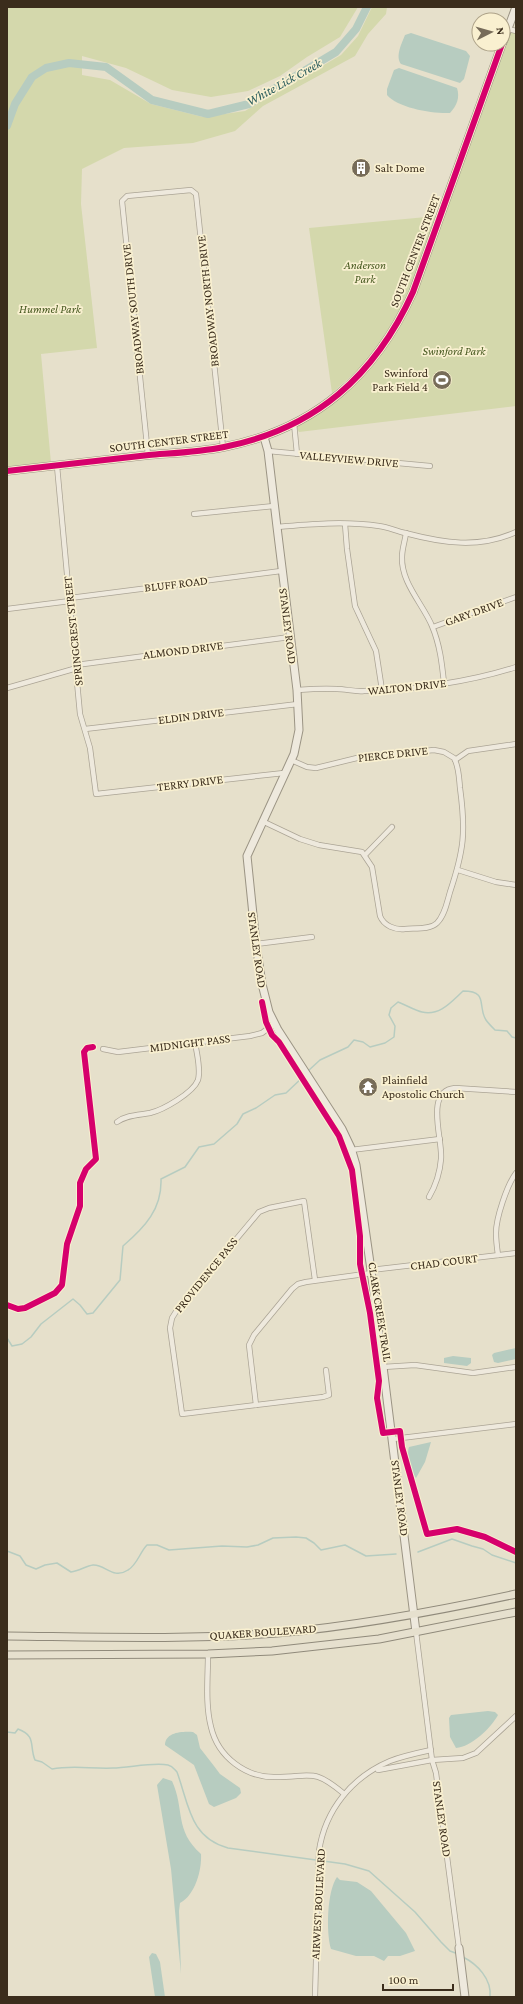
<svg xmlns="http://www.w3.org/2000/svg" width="523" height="2004" font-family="'Crimson Pro',serif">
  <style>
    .green { fill: #d4d8ac }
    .water { fill: #b7ccc0 }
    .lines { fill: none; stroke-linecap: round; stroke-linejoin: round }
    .stream { stroke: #b7ccc0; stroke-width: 1.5 }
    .river { stroke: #b7ccc0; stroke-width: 8 }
    .street-casing { stroke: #aba495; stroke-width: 6 }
    .secondary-casing { stroke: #9b9484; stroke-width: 9 }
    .primary-casing { stroke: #908a7b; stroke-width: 9 }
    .street { stroke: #eee9dd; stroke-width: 4.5 }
    .secondary { stroke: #eee9dd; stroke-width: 7 }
    .primary { stroke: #e6e0ce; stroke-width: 7 }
    .cycleway-casing { stroke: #f9f0d0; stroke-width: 8 }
    .cycleway { stroke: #d6006c; stroke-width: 6 }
    .labels { text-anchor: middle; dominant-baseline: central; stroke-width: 3.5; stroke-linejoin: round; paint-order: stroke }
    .poi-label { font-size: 12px; fill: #3b2d1c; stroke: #f9f0d0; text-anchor: start }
    .street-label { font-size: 12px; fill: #3b2d1c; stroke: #f9f0d0 }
    .park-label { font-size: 12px; font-style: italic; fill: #475920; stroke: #f9f0d0 }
    .water-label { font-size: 13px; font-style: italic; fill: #295c5c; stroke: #f9f0d0 }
  </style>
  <rect width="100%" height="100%" fill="#e6e0cb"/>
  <g class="green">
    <path d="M 7,7 L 358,7 L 340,37 L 307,57 L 280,76 L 248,91 L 211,97 L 172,90 L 126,68 L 82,56 L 82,75 L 110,80 L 151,104 L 203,117 L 245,111 L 341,55 L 358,36 L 372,7 L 387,7 L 386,14 L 368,34 L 355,56 L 263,106 L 235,131 L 193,143 L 124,148 L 82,169 L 81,204 L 97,348 L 41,354 L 51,463 L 7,467 Z"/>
    <path d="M 508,29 L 516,31 L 516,406 L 299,432 L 294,423 L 330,401 L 378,352 L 332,393 L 309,228 L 437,216 Z"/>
  </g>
  <g class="water">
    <path d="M 411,33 L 466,51 L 470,56 L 464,79 L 460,83 L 401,64 C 395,56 402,43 405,35 Z"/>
    <path d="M 399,68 L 457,88 C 460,98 457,105 450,113 C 433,114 398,108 387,95 L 387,89 L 394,70 Z"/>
    <path d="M 516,1348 L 516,1359 L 498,1363 L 494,1362 L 492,1355 L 494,1353 Z"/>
    <path d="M 453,1356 L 471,1358 L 471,1363 L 467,1366 L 444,1363 L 444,1358 Z"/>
    <path d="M 431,1442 L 425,1462 L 416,1478 C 411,1472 406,1454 409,1447 Z"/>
    <path d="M 488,1711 L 495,1712 L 498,1715 C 491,1728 471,1747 456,1748 L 450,1737 L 449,1718 L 451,1715 Z"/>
    <path d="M 193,1732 L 197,1735 L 200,1748 L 214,1766 L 220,1774 L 240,1788 L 241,1793 L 236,1798 L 214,1807 L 209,1804 L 194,1765 L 165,1745 C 165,1732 183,1731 193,1732 Z"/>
    <path d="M 163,1778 L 172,1781 C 185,1809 174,1830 201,1854 C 202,1870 195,1895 180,1903 L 179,1911 L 181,1974 L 171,1869 L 157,1785 Z"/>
    <path d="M 337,1877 L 340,1880 L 357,1882 L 371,1891 L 406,1933 L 415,1951 L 400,1956 L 388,1956 L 384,1961 L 374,1956 L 356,1956 L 331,1949 C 326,1932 327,1891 337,1877 Z"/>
    <path d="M 152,1953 L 156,1954 L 160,1962 L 165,1997 L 155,1997 L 149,1957 Z"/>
  </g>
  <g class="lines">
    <g class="stream">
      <path d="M 308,1071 L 320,1060 L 348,1047 L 354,1040 L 363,1042 L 370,1047 L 385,1043 L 394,1037 L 395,1026 L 389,1015 L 391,1008 L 398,1002 C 406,1005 416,1011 422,1012 C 440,1016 451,1002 463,991 C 489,991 477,1006 486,1020 C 488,1023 492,1027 495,1030 L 507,1031 L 512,1037 L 516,1038"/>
      <path d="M 7,1338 L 12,1346 L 22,1344 L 31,1337 L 41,1324 L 73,1299 L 80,1305 L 87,1314 L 93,1313 L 120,1280 L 123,1246 C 145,1227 162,1209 161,1179 L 185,1167 L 199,1147 L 214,1144 L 237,1124 L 243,1114 L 256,1108 L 275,1095 L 286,1093 L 304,1076"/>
      <path d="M 7,1551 L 20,1556 L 26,1565 L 36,1569 L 45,1565 L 57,1563 L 71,1572 C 79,1571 86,1566 93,1565 C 105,1564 113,1580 128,1570 C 137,1565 140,1552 147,1545 L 157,1545 L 169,1550 L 222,1546 L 247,1547 L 258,1545 L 273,1538 L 296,1537 L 306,1538 L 314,1543 L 321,1550 L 345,1545 L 366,1556 L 396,1554"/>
      <path d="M 418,1552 L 452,1539 L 472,1546 L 483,1549 L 492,1555 L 516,1563"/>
      <path d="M 7,1732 L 15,1733 L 18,1729 C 37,1736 29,1746 35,1760 L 42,1762 L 52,1769 C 72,1765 92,1769 113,1768 C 128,1768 153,1762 168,1765 C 173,1766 174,1769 177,1772 C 189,1805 190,1838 228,1848 L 345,1864 L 369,1871 L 415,1912 L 441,1942 L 450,1951 L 458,1954"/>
      <path d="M 463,1957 C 477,1964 492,1979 490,1997"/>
    </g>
    <path class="river" d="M 7,126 L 15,104 L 32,77 L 46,68 L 69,63 L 106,67 L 152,100 L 208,114 L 249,104 L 336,52 L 356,29 L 367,7"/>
    <g class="street-casing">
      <g id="street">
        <path d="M 508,29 L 516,31"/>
        <path d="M 294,423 L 297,454"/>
        <path d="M 268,451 L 430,466"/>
        <path d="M 148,455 L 122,201 L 127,196 L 191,190 L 196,194 L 223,447"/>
        <path d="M 57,466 L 80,714 L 90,748 L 96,794 L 284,773"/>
        <path d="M 194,514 L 274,506"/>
        <path d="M 345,524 L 347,549 L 355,606 L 376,651 L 382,690"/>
        <path d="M 277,527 C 311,524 345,521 379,526 C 388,527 396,531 405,533 C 443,543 479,549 516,532"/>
        <path d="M 406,533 C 405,541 402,549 402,557 C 401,583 423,604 432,626 C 440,645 442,664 444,683"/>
        <path d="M 70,598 L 281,571"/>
        <path d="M 7,609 L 70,601"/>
        <path d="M 433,627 L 516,597"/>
        <path d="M 76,665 L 290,637"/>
        <path d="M 7,688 L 77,668"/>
        <path d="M 297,690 C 310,689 323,688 337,689 C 346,689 355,692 364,691 C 412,690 470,682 516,667"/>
        <path d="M 85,729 L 298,704"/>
        <path d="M 455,760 L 468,751 L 516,744"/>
        <path d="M 262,821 L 300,839 L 319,845 L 362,852 L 372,867 L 380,916 C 384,926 395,930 405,929 C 414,928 430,930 437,923 C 445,915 447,902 450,892 C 464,850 466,832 460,788 C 459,778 459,767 454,758 L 444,752 L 434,750 L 361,757 L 316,768 L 307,767 L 291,760"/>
        <path d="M 365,855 L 392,827"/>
        <path d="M 458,870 L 496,882 L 516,885"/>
        <path d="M 256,944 L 312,937"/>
        <path d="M 103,1049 L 118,1052 L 250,1036 L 262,1033 L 275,1023"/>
        <path d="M 117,1122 C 126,1115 139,1115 150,1113 C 163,1110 193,1093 198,1080 C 201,1069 197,1054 195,1043"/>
        <path d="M 351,1150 L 440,1139"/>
        <path d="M 429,1197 C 436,1185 440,1172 441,1159 C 443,1139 424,1091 455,1088 L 516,1092"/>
        <path d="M 498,1255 C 497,1248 496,1241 496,1233 C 496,1218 507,1185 516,1173"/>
        <path d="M 371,1270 L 516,1253"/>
        <path d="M 315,1280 L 304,1201 L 269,1208 L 259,1212 L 177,1310 L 172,1318 L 170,1328 L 182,1414 L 323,1397 L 329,1395 L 326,1370"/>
        <path d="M 383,1367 L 415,1365 L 473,1373 L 516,1367"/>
        <path d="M 256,1405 L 249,1345 L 254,1335 L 292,1289 L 298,1284 L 306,1282 L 372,1273"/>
        <path d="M 393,1439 L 516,1424"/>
        <path d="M 416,1632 L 432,1760 L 436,1773 L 459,1948"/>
        <path d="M 208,1654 C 208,1677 205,1704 211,1727 C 218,1757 246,1778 276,1777 C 312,1777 313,1768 343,1793"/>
        <path d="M 378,1770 L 432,1760 L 463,1758 L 476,1753 L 516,1716"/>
        <path d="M 315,1997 L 319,1851 C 325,1810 352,1777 390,1761 C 403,1756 417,1753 431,1750"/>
      </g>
    </g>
    <g class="secondary-casing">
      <g id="secondary">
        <path d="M 503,42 L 516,7"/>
        <path d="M 264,437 L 268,451 L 277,527 L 297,690 L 299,730 L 294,754 L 247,856 L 256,944 L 262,984 L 269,1012 L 278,1030 L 342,1129 L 351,1148 L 356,1165 L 371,1270 L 416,1632"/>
        <path d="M 7,471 C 54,466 101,460 149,455 C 174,453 200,452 224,447 C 315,429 375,376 413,292 L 502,44"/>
        <path d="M 459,1948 L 465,1997"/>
      </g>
    </g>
    <g class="primary-casing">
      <g id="primary">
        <path d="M 7,1636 C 97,1637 187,1640 277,1633 C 358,1626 437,1611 516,1594"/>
        <path d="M 7,1655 L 208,1654 L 272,1651 L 379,1639 L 516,1612"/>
      </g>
    </g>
    <use href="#street" class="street"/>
    <use href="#secondary" class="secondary"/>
    <use href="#primary" class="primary"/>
    <g class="cycleway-casing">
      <g id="cycleway">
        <path d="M 7,471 C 54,466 101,460 149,455 C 174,453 200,452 224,447 C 315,429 375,376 413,292 L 502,44"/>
        <path d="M 262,1002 L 266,1022 L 272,1035 L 279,1042 L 339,1136 L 352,1170 L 360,1236 L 360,1264 L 370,1313 L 379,1381 L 377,1398 L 383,1433 L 400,1431 L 402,1447 L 427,1534 L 457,1529 L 485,1537 L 516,1552"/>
        <path d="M 7,1305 L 18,1309 L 25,1308 L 55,1293 L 62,1285 L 67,1244 L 80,1206 L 80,1183 L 86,1169 L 96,1159 L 84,1052 L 87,1048 L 93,1047"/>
      </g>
    </g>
    <use href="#cycleway" class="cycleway"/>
  </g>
  <defs>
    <g id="building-disc" transform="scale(1)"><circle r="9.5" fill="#776c59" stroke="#f9f0d0"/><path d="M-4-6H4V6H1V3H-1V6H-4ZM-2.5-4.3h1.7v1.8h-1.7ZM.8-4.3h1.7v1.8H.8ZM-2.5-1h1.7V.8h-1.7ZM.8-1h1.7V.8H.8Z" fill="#fff"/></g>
    <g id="stadium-disc" transform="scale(1)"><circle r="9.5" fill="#776c59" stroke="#f9f0d0"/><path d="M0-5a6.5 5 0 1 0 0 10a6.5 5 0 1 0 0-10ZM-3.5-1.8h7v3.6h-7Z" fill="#fff"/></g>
    <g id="temple-disc" transform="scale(1)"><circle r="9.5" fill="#776c59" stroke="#f9f0d0"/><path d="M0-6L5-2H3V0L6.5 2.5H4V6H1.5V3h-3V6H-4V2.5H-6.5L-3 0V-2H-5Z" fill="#fff"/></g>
  </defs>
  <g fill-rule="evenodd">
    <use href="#building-disc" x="361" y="168"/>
    <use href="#stadium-disc" x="442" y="380"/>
    <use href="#temple-disc" x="368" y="1087"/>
  </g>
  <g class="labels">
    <g class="poi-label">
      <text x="375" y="168">Salt Dome</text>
      <text x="428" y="373" text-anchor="end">Swinford<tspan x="428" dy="14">Park Field 4</tspan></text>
      <text x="382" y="1080">Plainfield<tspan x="382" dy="14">Apostolic Church</tspan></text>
    </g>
    <g class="street-label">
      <text transform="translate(415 251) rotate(-69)">SOUTH CENTER STREET</text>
      <text transform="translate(208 301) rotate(-96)">BROADWAY NORTH DRIVE</text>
      <text transform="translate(133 309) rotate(-96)">BROADWAY SOUTH DRIVE</text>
      <text transform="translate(169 441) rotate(-7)">SOUTH CENTER STREET</text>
      <text transform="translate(349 459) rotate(5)">VALLEYVIEW DRIVE</text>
      <text transform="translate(176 584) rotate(-7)">BLUFF ROAD</text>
      <text transform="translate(474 612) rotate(-20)">GARY DRIVE</text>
      <text transform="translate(288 626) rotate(83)">STANLEY ROAD</text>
      <text transform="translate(73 631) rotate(-96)">SPRINGCREST STREET</text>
      <text transform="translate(183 650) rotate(-7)">ALMOND DRIVE</text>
      <text transform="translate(407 687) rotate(-6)">WALTON DRIVE</text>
      <text transform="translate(191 716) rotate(-7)">ELDIN DRIVE</text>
      <text transform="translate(393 754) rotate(-6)">PIERCE DRIVE</text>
      <text transform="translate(190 783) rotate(-7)">TERRY DRIVE</text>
      <text transform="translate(257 950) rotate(82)">STANLEY ROAD</text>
      <text transform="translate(190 1043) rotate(-7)">MIDNIGHT PASS</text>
      <text transform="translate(444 1262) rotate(-7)">CHAD COURT</text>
      <text transform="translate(206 1275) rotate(-51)">PROVIDENCE PASS</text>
      <text transform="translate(380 1312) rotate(81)">CLARK CREEK TRAIL</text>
      <text transform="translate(400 1498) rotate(83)">STANLEY ROAD</text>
      <text transform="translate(263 1632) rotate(-4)">QUAKER BOULEVARD</text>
      <text transform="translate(442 1819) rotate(82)">STANLEY ROAD</text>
      <text transform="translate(318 1904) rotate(-87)">AIRWEST BOULEVARD</text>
    </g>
    <g class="park-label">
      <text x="365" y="265">Anderson<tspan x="365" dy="14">Park</tspan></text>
      <text x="50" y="309">Hummel Park</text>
      <text x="454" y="351">Swinford Park</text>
    </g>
    <g class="water-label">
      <text transform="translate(284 82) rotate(-29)">White Lick Creek</text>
    </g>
  </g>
  <rect width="523" height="2004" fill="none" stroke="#3b2d1c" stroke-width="16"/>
  <g transform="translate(491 32) rotate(84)"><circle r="19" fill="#f9f0d0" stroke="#ada288"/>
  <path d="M0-3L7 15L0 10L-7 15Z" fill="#776c59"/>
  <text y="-6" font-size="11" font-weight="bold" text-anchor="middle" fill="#3b2d1c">N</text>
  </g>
  <path d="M383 1984v6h70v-6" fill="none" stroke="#3b2d1c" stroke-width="2"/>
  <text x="389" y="1984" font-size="12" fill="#3b2d1c" stroke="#f9f0d0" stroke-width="3" paint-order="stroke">100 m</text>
</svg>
